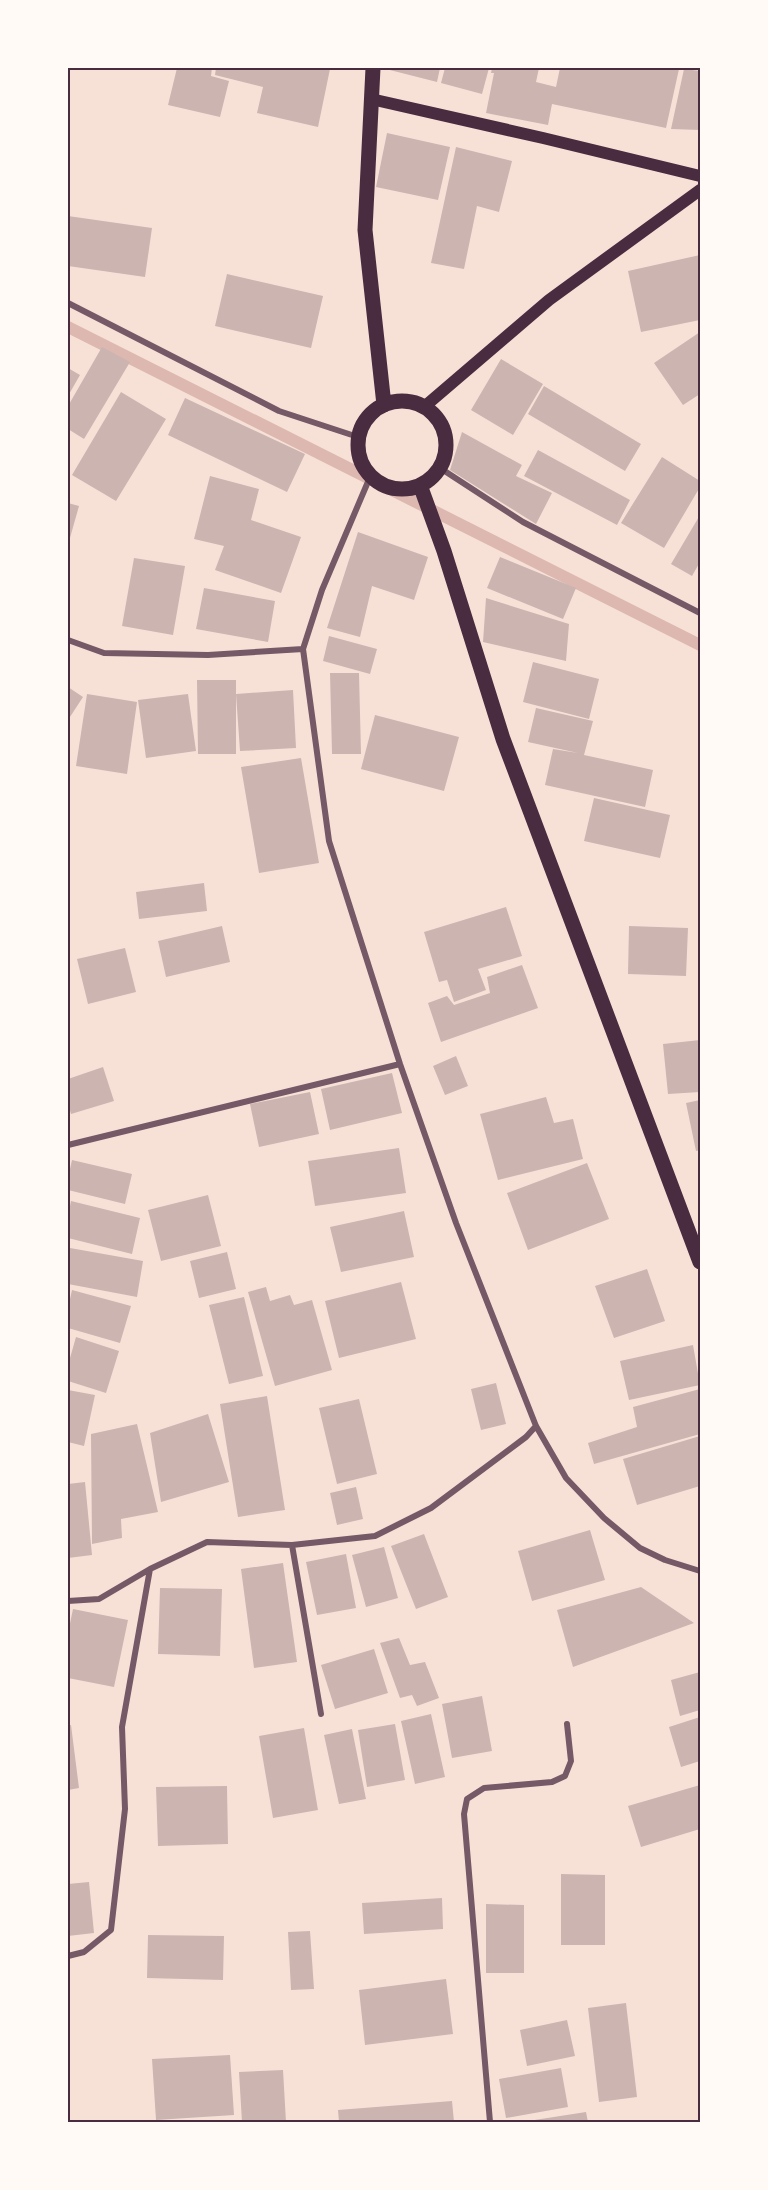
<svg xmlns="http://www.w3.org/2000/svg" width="768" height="2190" font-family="Signika,sans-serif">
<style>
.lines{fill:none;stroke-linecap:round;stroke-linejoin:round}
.stream{stroke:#dcb8b0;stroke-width:12}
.building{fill:#ccb4b1}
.minor{stroke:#755966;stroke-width:6}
.secondary{stroke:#4a2c40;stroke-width:12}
.primary{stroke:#4a2c40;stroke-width:15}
.neatline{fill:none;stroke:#4a2c40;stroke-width:2}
</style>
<rect width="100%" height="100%" fill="#f7e1d7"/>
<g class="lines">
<path class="stream" d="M68,327l632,318"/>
</g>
<path class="building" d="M177,68h35l-1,8 18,5 -9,36 -52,-12z
M216,68h107l7,1 -12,58 -61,-14 6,-26 -48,-12z
M382,68h58l-3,14z
M445,68h44l-7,26 -41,-11z
M492,68h47l-3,14 20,5 4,-19 119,1 -13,59 -114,-24 -4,21 -62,-12 8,-40h-3z
M684,69l16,2v59l-29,-1z
M387,133l63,14 -12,53 -62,-13z
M456,147l56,14 -13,51 -22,-6 -13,63 -33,-6z
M68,216l84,12 -7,49 -77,-11z
M700,255v65l-59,12 -13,-61z
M227,274l96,22 -12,52 -96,-22z
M700,332v62l-17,11 -29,-42z
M102,347l28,15 -46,77 -16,-10v-23z
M501,359l42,25 -30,51 -42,-25z
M68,368l12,7 -12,21z
M544,386l97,58 -16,27 -97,-57z
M121,392l45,27 -50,82 -44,-26z
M185,398l120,56 -18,38 -119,-57z
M462,432l60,33 -6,11 36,17 -16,31 -86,-54z
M538,450l92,50 -13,25 -93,-49z
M662,457l38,24v6l-36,61 -43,-25z
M210,476l49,13 -8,31 50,17 -20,56 -66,-23 9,-24 -30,-7z
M68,503l11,3 -11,39z
M700,515v47l-8,14 -21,-12z
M358,532l70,25 -14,43 -42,-14 -12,51 -33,-9z
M500,557l76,31 -13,31 -76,-31z
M134,558l51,8 -12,69 -51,-9z
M204,588l71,13 -7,41 -72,-13z
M486,598l83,26 -3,37 -83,-19z
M329,636l48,13 -7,25 -47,-13z
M533,662l66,17 -10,40 -66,-17z
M330,673h29l2,81h-29z
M197,680h39v74h-38z
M68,687l15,10 -15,23z
M293,690l3,58 -56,3 -4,-57z
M87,694l50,8 -10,72 -51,-8z
M188,694l8,57 -50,7 -8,-58z
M536,708l57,13 -9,34 69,15 -8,37 -100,-22 8,-36 25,4 -50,-11z
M375,715l84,22 -15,54 -83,-22z
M301,758l18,105 -60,10 -18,-106z
M594,798l76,17 -10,43 -76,-17z
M204,883l3,28 -68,8 -3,-27z
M506,907l16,49 -44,13 8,21 -32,12 -7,-22 -8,2 -15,-50z
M222,926l8,36 -64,15 -8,-36z
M629,926l59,2 -2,48 -58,-2z
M125,948l11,44 -48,12 -11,-45z
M522,965l16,43 -97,34 -13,-39 19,-7 7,9 36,-12 -3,-16z
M700,1040v52l-32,2 -5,-50z
M456,1056l12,30 -23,9 -12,-29z
M103,1067l11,34 -43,13 -3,-10v-25z
M392,1073l10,40 -72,17 -9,-41z
M310,1092l9,42 -60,13 -9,-43z
M546,1097l8,26 19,-4 10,40 -85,21 -18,-66z
M700,1100v50l-4,1 -10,-48z
M399,1148l7,45 -91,13 -7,-45z
M72,1160l60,14 -7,30 -57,-14v-12z
M587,1163l22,56 -81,31 -21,-57z
M208,1195l13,51 -60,15 -13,-51z
M71,1201l69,17 -8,36 -64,-16v-22z
M404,1211l10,46 -73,15 -11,-45z
M70,1248l73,13 -6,36 -69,-13z
M227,1252l9,37 -37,9 -9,-37z
M647,1269l18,52 -51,17 -19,-52z
M401,1282l15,57 -77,19 -14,-57z
M266,1287l4,14 20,-6 4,10 18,-5 20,70 -57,16 -27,-94z
M72,1290l59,16 -11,37 -52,-15v-20z
M244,1297l19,79 -34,8 -20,-79z
M76,1337l43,14 -13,42 -38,-12v-16z
M693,1345l7,40 -71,15 -9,-39z
M496,1383l10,41 -25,6 -10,-41z
M700,1389v45l-106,30 -6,-21 49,-16 -4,-20z
M68,1390l27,5 -11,51 -16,-4z
M267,1396l18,114 -47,7 -18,-113z
M359,1399l18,75 -40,10 -18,-76z
M208,1414l21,68 -68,20 -11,-69z
M137,1424l21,88 -37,7 1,19 -30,6 -1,-110z
M700,1436v50l-63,19 -14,-46z
M85,1482l7,73 -24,3v-74z
M356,1487l7,32 -26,6 -7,-32z
M590,1530l15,50 -73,21 -14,-50z
M424,1534l24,63 -32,12 -25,-63z
M384,1547l14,51 -32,9 -14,-52z
M346,1554l10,54 -39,7 -11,-53z
M283,1563l14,99 -43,6 -13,-99z
M641,1587l53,36 -121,44 -16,-57z
M160,1588l62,1 -2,67 -62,-2z
M73,1609l55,11 -14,67 -46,-9v-45z
M399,1638l11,27 15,-3 14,36 -22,8 -5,-11 -12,3 -20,-55z
M374,1649l14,44 -53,16 -14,-44z
M700,1672v38l-20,6 -9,-36z
M482,1696l10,55 -40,7 -10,-54z
M431,1714l14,63 -30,7 -14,-63z
M700,1717v44l-19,6 -12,-40z
M395,1724l10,56 -38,7 -9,-57z
M71,1725l8,63 -11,2v-64z
M304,1728l14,82 -45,8 -14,-82z
M352,1729l14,70 -27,5 -15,-69z
M700,1785v44l-59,18 -13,-41z
M227,1786l1,58 -70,2 -2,-59z
M561,1874l44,1v70h-44z
M89,1882l5,51 -26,3v-52z
M442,1898l1,31 -79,5 -2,-31z
M486,1904l38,1v68h-38z
M310,1931l4,58 -23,1 -3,-58z
M148,1935l76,1 -1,44 -76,-2z
M446,1979l7,55 -88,11 -6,-55z
M626,2003l11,94 -38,5 -11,-94z
M567,2020l8,36 -48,10 -7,-36z
M230,2055l4,60 -78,5 -4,-61z
M561,2068l7,39 -62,11 -7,-39z
M283,2070l3,52h-44l-3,-50z
M452,2101l2,21h-115l-1,-12z
M586,2112l2,10h-60v-1z"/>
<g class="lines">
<path class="minor" d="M68,303l211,108 79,26
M440,468l83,54 177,91
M370,477l-48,113 -19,59 26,192 71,223 56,159 80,203 30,52 38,40 36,30 25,12 35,11
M68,640l36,13 104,2 95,-6
M68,1145l332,-81
M292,1545l29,169
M68,1601l31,-2 51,-30 57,-27 85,3 83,-9 56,-28 95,-71 10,-11
M68,1956l16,-4 27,-22 14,-121 -3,-82 28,-158
M490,2122l-26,-308 3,-15 17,-11 68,-6 13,-6 6,-15 -4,-37"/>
<path class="secondary" d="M371,99l172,39 157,38
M424,407l125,-107 151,-110"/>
<path class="primary" d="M373,68l-8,162 19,175
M358 445a44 44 0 1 1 88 0a44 44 0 1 1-88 0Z
M420,485l24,66 59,188 197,523"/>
</g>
<rect width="768" height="2190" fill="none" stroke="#fffaf5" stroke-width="138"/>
<rect x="69" y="69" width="630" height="2052" class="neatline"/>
</svg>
